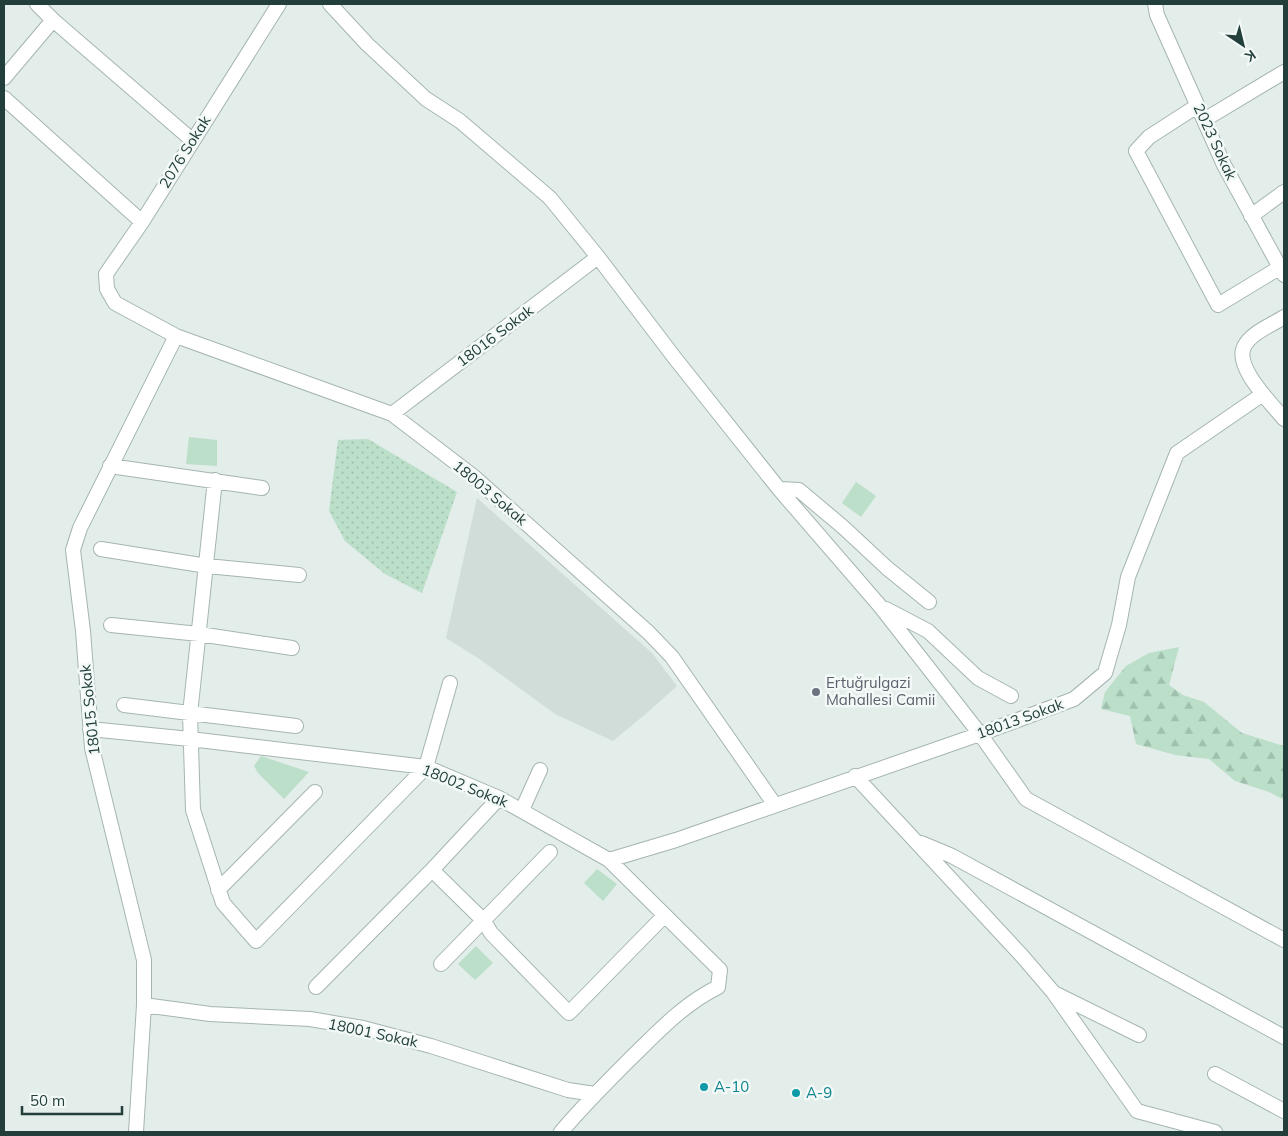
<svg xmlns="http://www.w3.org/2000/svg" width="1288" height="1136" font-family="Mulish,sans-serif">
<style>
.built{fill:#d1ddd9}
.grass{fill:url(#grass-dots)}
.forest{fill:url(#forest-firs)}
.park{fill:#bbdfc9}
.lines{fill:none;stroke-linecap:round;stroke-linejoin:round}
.minor-casing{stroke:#a5b5b2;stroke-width:16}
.minor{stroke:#fff;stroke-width:14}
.worship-dot{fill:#6b7280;stroke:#f3f9f7;stroke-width:2}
.culture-dot{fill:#0f9aa8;stroke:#f3f9f7;stroke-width:2}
.labels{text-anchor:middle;stroke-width:5;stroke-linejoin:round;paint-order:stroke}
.street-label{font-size:15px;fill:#223f3b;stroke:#f3f9f7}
.worship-label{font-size:15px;fill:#5b616d;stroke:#f3f9f7;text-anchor:start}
.culture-label{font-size:15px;fill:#0d838f;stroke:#f3f9f7;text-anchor:start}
</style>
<defs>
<pattern id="grass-dots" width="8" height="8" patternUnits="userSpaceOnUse" patternTransform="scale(1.25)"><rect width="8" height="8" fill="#bbdfc9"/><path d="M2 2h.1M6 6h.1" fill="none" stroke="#a0c0ae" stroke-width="1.8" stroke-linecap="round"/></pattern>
<pattern id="forest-firs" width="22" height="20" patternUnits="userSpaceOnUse" patternTransform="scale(1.25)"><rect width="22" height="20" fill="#bbdfc9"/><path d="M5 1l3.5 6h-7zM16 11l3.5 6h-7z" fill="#a0c0ae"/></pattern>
</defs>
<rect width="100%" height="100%" fill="#e3edea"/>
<path class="built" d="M477,498l175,155 25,33 -29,26 -35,29 -58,-27 -77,-56 -32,-20z"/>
<path class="grass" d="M368,439l89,53 -35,101 -37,-19 -40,-33 -16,-30 9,-71z"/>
<path class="forest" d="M1179,647l-10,38 14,10 21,7 38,31 42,13v54l-15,-8 -34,-11 -26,-22 -34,-4 -39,-11 -6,-28 -29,-7 4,-17 21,-26 23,-13z"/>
<path class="park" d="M189,437l28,3v26l-31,-2z
M856,482l20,14 -15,21 -19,-14z
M261,756l48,16 -25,27 -26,-26 -4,-7z
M597,869l20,15 -14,17 -19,-18z
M476,946l17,17 -18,17 -17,-16z"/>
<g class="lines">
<g class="minor-casing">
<path id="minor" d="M279,4l-137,218 -36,52 1,15 8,14 61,33 216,78 81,62 176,157 23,24 103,148
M330,4l37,40 59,55 34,22 90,77 48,59 76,100 105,132 101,117 100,128 46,65 258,141
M1155,4l2,11 67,150 60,110
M53,20l139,120
M4,78l49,-58 -16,-16
M4,98l138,124
M1197,106l-48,31 -13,14 82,154 61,-37
M1204,120l80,-48
M1251,216l33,-24
M1284,317c-12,8 -34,16 -40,30 -10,20 28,57 40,72
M392,414l206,-157
M110,466l152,22
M215,480l-25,234 3,96 30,93 33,38 170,-174 24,-84
M779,489l20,1 44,37 44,41 42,34
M101,549l106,17 92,9
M886,609l42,22 50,47 33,18
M111,625l88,9 93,14
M124,705l172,21
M90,729l100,10 236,28 73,31 110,62 111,110 -2,17c-36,18 -60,45 -89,73 -23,23 -47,47 -68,72
M855,776l168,181 30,35 84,119 78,21
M522,810l18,-40
M921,843l31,13 332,181
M609,860l67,-20 304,-106 94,-35 31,-26 14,-48 9,-48 49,-124 86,-59
M432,870l52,51 7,12 78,80 96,-98
M218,890l97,-98
M441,964l109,-112
M316,987l116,-117 67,-72
M1054,993l85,42
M144,1005l66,9 100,5 53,9 68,18 137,44 27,4
M1215,1074l69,37
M136,1132l8,-127v-45l-52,-212 -9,-117 -10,-81 7,-22 96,-192"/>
</g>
<use href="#minor" class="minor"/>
</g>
<circle class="worship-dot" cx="816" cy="692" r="5"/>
<g class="culture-dot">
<circle cx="704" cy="1087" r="5"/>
<circle cx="796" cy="1093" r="5"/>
</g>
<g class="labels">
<g class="street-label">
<text transform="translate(1215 142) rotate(65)" y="5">2023 Sokak</text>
<text transform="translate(185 152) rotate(-58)" y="5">2076 Sokak</text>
<text transform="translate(495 336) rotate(-37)" y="5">18016 Sokak</text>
<text transform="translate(490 493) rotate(40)" y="5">18003 Sokak</text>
<text transform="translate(90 710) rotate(-96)" y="5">18015 Sokak</text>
<text transform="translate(1020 719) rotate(-20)" y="5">18013 Sokak</text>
<text transform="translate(465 786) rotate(22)" y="5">18002 Sokak</text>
<text transform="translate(373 1033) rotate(12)" y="5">18001 Sokak</text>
</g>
<g class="worship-label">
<text x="826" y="688">Ertuğrulgazi<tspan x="826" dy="17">Mahallesi Camii</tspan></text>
</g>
<g class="culture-label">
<text x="714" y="1092">A-10</text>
<text x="806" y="1098">A-9</text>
</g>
</g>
<rect width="1288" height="1136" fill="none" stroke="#223f3b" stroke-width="10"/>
<g transform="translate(1243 45) rotate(145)" stroke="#f3f9f7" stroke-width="4" paint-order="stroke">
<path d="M0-4L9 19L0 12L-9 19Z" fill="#223f3b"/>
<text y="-8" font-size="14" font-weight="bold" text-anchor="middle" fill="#223f3b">K</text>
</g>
<path d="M22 1106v8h100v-8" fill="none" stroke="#223f3b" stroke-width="2.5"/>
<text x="30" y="1106" font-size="15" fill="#223f3b" stroke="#f3f9f7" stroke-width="4" paint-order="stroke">50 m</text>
</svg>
